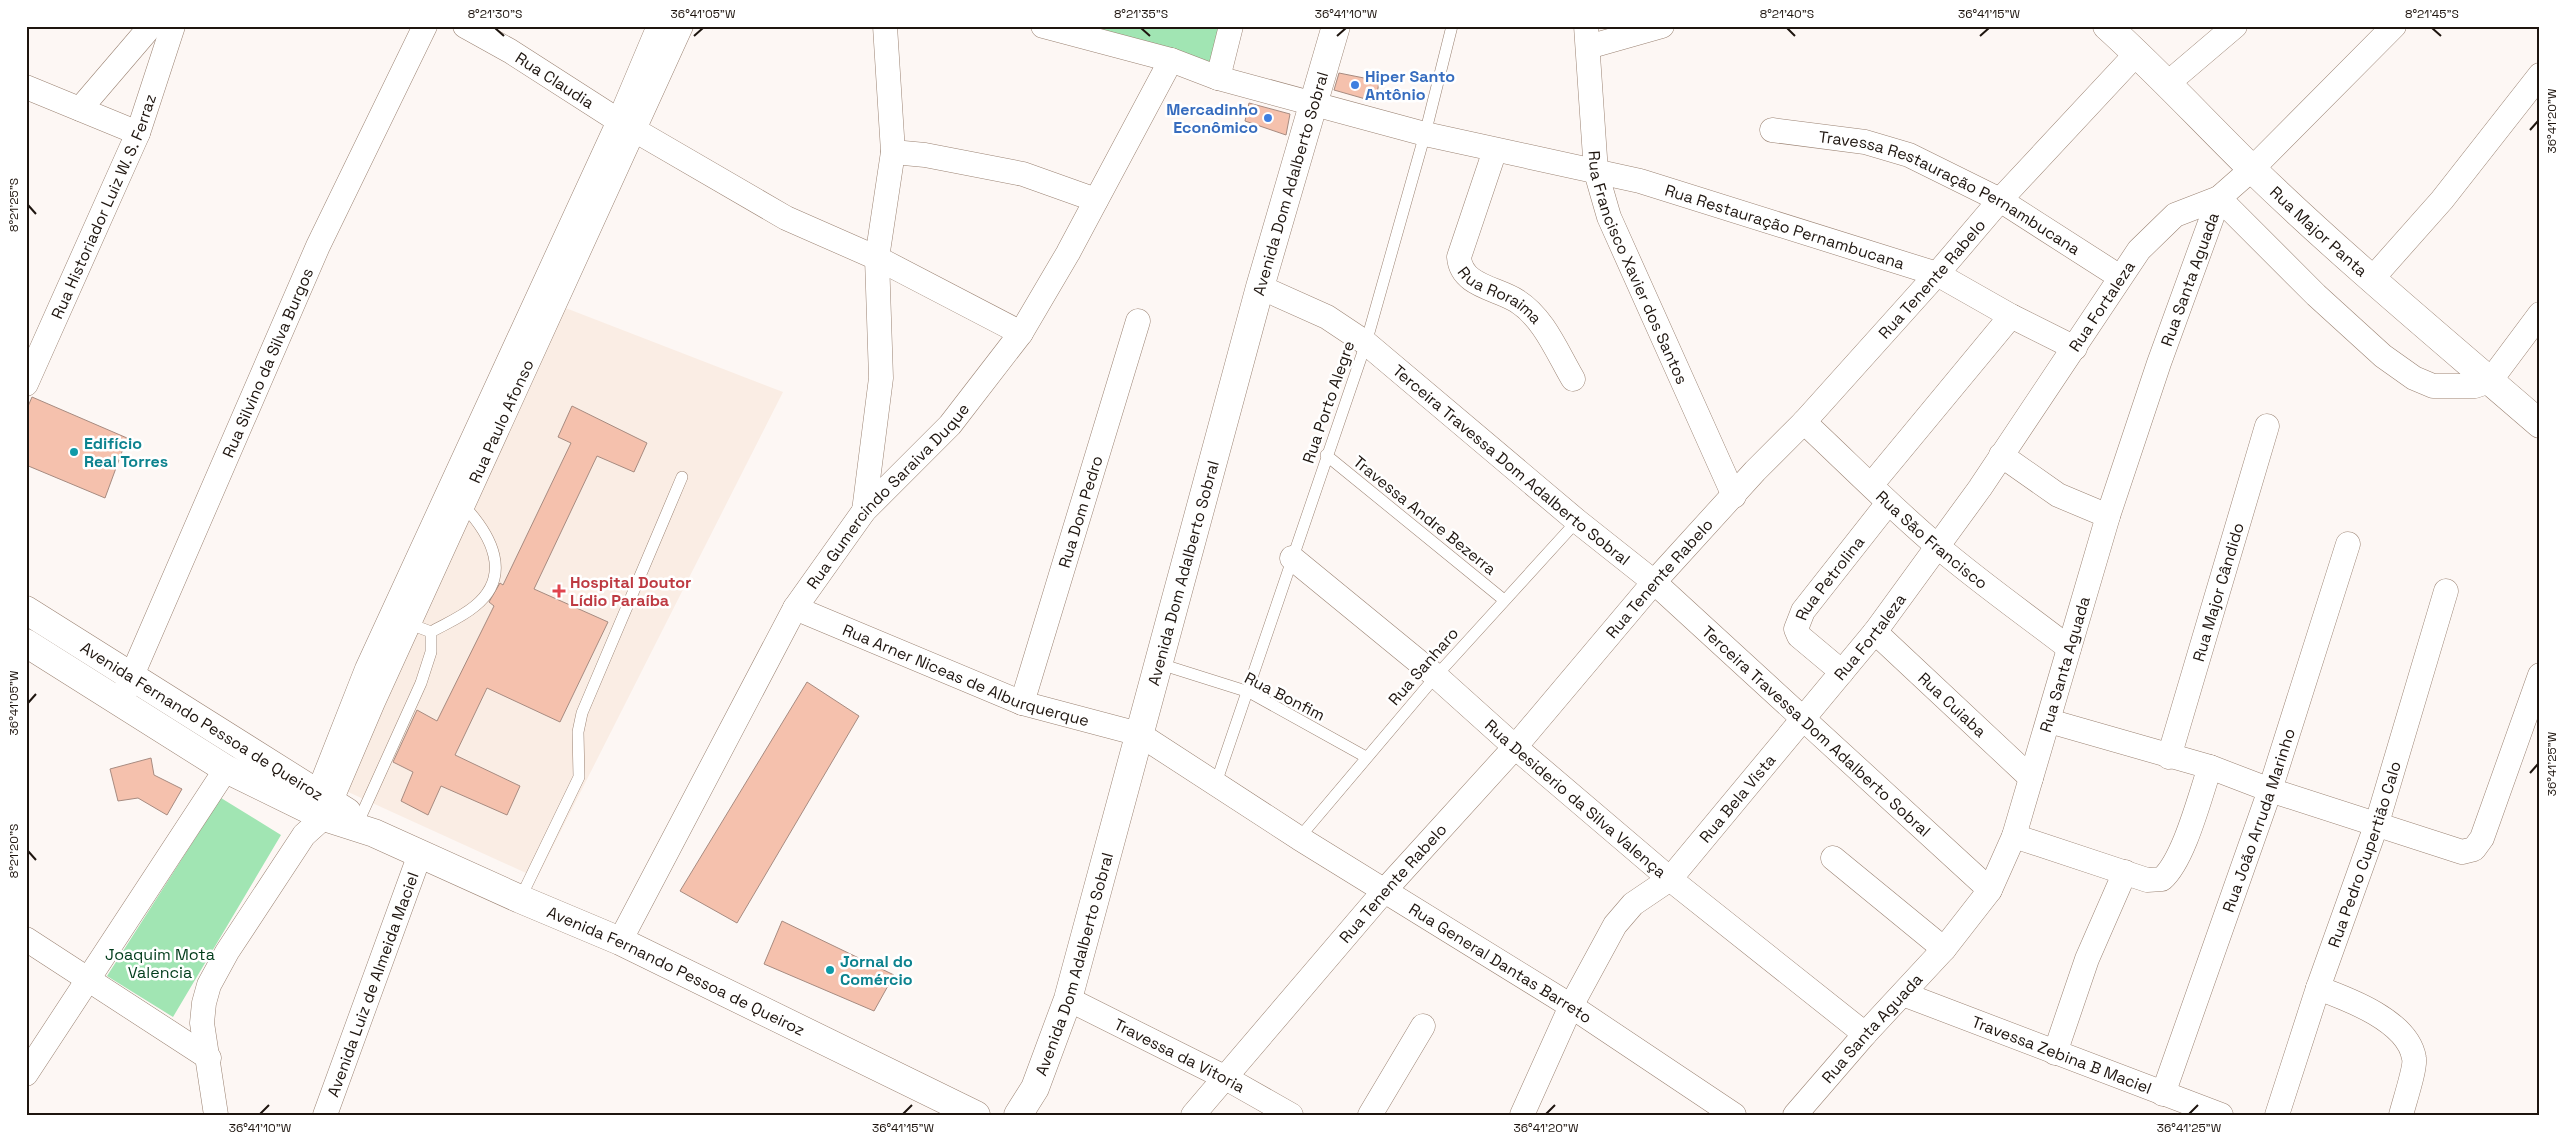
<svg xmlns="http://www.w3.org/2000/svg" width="2566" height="1141" font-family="'Space Grotesk',sans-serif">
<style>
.built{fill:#faede4}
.green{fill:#a1e5b3}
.building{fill:#f5c1ad;stroke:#a78b80}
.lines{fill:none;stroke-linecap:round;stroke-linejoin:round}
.service-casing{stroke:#9b8373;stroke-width:12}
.minor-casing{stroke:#9b8373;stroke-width:25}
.tertiary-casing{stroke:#9b8373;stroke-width:29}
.secondary-casing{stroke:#9b8373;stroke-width:29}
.service{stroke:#fff;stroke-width:11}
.minor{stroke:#fff;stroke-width:24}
.tertiary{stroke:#fff;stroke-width:28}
.secondary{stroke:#fff;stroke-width:28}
.ticks{fill:none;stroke:#1e150f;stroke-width:2}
.shop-dot{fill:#3f7fe0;stroke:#fff;stroke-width:2}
.culture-dot{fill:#0f9aa8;stroke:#fff;stroke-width:2}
.health-dot{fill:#e0444e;stroke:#fff;stroke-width:2}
.labels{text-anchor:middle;stroke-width:5;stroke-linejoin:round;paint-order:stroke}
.shop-label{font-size:16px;font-weight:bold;fill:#366cbe;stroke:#fff;text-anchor:start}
.street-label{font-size:16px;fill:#1e150f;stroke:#fff}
.culture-label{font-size:16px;font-weight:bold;fill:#0d838f;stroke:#fff;text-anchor:start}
.health-label{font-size:16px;font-weight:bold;fill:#be3a42;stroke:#fff;text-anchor:start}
.park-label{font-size:16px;fill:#003b1a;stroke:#fff}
.neatline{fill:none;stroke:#1e150f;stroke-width:2}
.ticks-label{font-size:12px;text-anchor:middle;fill:#1e150f}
</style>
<rect width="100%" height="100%" fill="#fdf7f4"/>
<path class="built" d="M563,307l220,85 -246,486 -191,-87z"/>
<path class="green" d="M1043,26h188l-13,52z
M221,798l60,37 -108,182 -66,-41z"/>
<path class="building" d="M1339,73l40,8 -3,21 -42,-12z
M1249,103l41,11 -4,21 -41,-14z
M32,397l95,41 -22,60 -79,-33v-54z
M572,406l75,37 -13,29 -37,-16 -63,133 74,33 -48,100 -73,-34 -32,67 65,31 -13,29 -66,-29 -13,29 -27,-14 12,-29 -20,-10 24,-52 20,11 57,-115 -5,-4 11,-19 3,2 68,-142 -13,-6z
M807,682l52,34 -122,207 -57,-32z
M151,758l3,17 28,14 -15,26 -29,-17 -20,3 -8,-32z
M782,921l112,54 -20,36 -110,-47z"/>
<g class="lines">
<g class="service-casing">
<path id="service" d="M1326,455l178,145
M431,632c14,-8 31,-15 44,-26 38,-31 16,-71 -11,-100
M1157,663l92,29 117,65
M1216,783l150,-440 59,-209 27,-108
M356,827l65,-144 10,-31v-20l-21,-8
M1299,838l137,-162 141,-155
M520,899l59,-122 -1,-45 4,-19 100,-236"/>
</g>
<g class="minor-casing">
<g id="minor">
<path id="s1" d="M465,26l45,25 109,70 167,97 91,40 144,75"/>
<path id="s2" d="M1043,26l128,34 47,18 207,56 215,47 297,93 74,42 64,32"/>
<path id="s3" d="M1586,26l10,146 13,45 125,279"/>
<path d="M1588,47l74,-21"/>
<path d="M1218,78l13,-52"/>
<path d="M2168,83l67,-57"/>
<path d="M26,87l112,46"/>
<path d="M80,109l71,-83"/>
<path id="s4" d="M1772,130l93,12 44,13 91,45 120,77"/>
<path id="s5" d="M1495,150l-36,107c2,29 38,31 58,44 27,17 40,51 56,78"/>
<path d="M893,152l32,3 98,19 73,26"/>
<path d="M2371,280l71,-80 98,-125"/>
<path id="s6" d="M1260,287l67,30 39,26 211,178 77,61 336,308"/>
<path id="s7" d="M26,384l112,-251 35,-107"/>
<path id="s8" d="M1804,422c44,41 86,84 132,123 42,36 89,69 133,103"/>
<path d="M2001,455l57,40 50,21"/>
<path d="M1872,484l139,-168"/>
<path d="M864,511l17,-133 -4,-120 16,-106 -8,-126"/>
<path id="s9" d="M1292,558l144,118 79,71 155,132 195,155"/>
<path id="s10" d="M795,608l227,95 117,31 160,104 272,168 163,109"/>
<path id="s11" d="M1875,632l156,146"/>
<path id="s12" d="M1842,672l-43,-36 -3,-7 7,-18 85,-108"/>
<path id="s13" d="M120,703l198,-457 107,-220"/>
<path id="s14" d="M1022,703l116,-382"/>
<path d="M2049,721l161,46 60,23 192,62 12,-3 8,-11 58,-163"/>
<path id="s15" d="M2169,757l98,-331"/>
<path d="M315,801l52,-132 252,-548 40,-95"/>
<path d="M2014,836l133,44 15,-1c22,-19 38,-83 48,-112"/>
<path d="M1833,858l111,91"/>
<path d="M26,939l183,119"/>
<path id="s16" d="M620,941l175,-333 69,-97 86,-86 71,-92 47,-80 103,-193"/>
<path d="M2318,988c30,11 90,33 96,70 2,9 -10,45 -13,57"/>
<path id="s17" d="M1903,994l318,121"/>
<path id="s18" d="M1068,999l156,78 67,38"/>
<path d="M2055,1053l32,-94 38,-87"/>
<path d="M26,1074l200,-305"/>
<path id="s19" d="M2163,1094l107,-304 78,-246"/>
<path id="s20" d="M216,1115l-14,-92 2,-20 5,-18 18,-33 77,-117 20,-18 49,-115 308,-676"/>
<path id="s21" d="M325,1115l95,-261"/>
<path id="s22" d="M1193,1115l192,-225 130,-143 139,-165 101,-111 49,-49 133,-148 63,-74 137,-147"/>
<path d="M1370,1115l53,-89"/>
<path id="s23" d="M1522,1115l49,-109 44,-81 18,-21 37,-25 205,-247 105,-144 159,-238 36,-35 44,-17 97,97 67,61 31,22 19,8h42l15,-5 50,-67"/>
<path id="s24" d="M1795,1115l70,-81 79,-85 46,-59 24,-54 94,-320 51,-153 60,-165 33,-29 142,-143"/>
<path id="s25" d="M2277,1115l41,-127 59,-165 69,-232"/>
</g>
</g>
<g class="tertiary-casing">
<g id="tertiary">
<path id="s26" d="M2107,26c51,46 97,96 146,144 92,89 190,170 287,254"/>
<path id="s27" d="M26,610l321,202"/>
<path id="s28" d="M26,643l200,126 98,48 50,16 146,66 100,42 356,174"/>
</g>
</g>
<g class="secondary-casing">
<g id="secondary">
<path id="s29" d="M1018,1115l17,-27 33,-89 192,-712 76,-261"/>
</g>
</g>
<use href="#service" class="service"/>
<use href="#minor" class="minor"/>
<use href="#tertiary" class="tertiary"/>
<use href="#secondary" class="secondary"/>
</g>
<path class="ticks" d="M495,28l9,8M1141,28l9,8M1787,28l8,8M2432,28l9,8M694,36l9,-8M1337,36l9,-8M1980,36l9,-8M2530,130l8,-9M28,205l8,9M28,703l8,-9M2530,773l8,-9M28,851l8,9M260,1114l9,-9M903,1114l9,-9M1546,1114l9,-9M2189,1114l9,-9"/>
<g class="shop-dot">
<circle cx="1355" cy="85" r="5"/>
<circle cx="1268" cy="118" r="5"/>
</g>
<g class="culture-dot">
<circle cx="74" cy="452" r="5"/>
<circle cx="830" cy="970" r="5"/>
</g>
<path class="health-dot" d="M556.5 583.5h5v5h5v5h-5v5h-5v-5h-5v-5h5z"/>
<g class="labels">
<g class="shop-label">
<text x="1365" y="82">Hiper Santo<tspan x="1365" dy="18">Antônio</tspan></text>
<text x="1258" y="115" text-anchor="end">Mercadinho<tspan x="1258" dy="18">Econômico</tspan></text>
</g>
<g class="street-label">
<text dy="6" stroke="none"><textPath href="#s1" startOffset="105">Rua Claudia</textPath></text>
<text dy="6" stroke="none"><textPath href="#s29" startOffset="972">Avenida Dom Adalberto Sobral</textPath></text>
<text dy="6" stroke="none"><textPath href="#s4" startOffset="191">Travessa Restauração Pernambucana</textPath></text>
<text dy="6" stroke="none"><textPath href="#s7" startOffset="194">Rua Historiador Luiz W. S. Ferraz</textPath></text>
<text dy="6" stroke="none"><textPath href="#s2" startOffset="769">Rua Restauração Pernambucana</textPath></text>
<text dy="6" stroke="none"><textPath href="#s26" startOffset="295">Rua Major Panta</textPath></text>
<text dy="6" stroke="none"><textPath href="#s3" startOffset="250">Rua Francisco Xavier dos Santos</textPath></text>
<text dy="6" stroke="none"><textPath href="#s22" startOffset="1116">Rua Tenente Rabelo</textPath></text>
<text dy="6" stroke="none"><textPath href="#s24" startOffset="941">Rua Santa Aguada</textPath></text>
<text dy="6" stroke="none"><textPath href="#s5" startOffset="172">Rua Roraima</textPath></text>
<text dy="6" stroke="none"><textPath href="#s23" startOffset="1002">Rua Fortaleza</textPath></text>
<text dy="6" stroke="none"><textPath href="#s13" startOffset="371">Rua Silvino da Silva Burgos</textPath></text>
<text transform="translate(1328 402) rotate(-71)" y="6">Rua Porto Alegre</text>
<text dy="6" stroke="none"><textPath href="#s20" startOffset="770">Rua Paulo Afonso</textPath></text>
<text dy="6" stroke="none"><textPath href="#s6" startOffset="310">Terceira Travessa Dom Adalberto Sobral</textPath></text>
<text dy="6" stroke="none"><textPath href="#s16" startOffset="522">Rua Gumercindo Saraiva Duque</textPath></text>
<text dy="6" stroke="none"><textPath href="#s14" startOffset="200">Rua Dom Pedro</textPath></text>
<text transform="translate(1425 515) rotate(39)" y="6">Travessa Andre Bezerra</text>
<text dy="6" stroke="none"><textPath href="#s8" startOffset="174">Rua São Francisco</textPath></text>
<text dy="6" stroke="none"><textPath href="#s29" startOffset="568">Avenida Dom Adalberto Sobral</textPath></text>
<text dy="6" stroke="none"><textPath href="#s22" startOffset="711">Rua Tenente Rabelo</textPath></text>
<text dy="6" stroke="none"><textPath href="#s12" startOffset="125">Rua Petrolina</textPath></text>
<text dy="6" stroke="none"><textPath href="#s15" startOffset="172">Rua Major Cândido</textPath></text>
<text dy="6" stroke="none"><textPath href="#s23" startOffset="598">Rua Fortaleza</textPath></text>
<text dy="6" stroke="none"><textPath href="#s24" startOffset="536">Rua Santa Aguada</textPath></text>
<text transform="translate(1423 666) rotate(-49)" y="6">Rua Sanharo</text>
<text dy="6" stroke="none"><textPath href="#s10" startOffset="184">Rua Arner Niceas de Alburquerque</textPath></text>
<text transform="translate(1285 696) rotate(27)" y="6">Rua Bonfim</text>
<text dy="6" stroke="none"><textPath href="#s11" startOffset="106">Rua Cuiaba</textPath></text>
<text dy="6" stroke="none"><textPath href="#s27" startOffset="208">Avenida Fernando Pessoa de Queiroz</textPath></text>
<text dy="6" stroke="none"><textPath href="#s6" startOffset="715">Terceira Travessa Dom Adalberto Sobral</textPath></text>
<text dy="6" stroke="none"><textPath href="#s23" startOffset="389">Rua Bela Vista</textPath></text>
<text dy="6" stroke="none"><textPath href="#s9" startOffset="372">Rua Desiderio da Silva Valença</textPath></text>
<text dy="6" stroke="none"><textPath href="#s19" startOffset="290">Rua João Arruda Marinho</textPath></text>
<text dy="6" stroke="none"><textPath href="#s25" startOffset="275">Rua Pedro Cupertião Calo</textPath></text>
<text dy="6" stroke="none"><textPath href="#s22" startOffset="306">Rua Tenente Rabelo</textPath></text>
<text dy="6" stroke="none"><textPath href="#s29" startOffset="162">Avenida Dom Adalberto Sobral</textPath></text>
<text dy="6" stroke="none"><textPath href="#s10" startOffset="795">Rua General Dantas Barreto</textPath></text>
<text dy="6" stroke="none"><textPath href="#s28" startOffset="730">Avenida Fernando Pessoa de Queiroz</textPath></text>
<text dy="6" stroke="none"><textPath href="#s21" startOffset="139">Avenida Luiz de Almeida Maciel</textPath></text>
<text dy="6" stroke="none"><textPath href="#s24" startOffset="116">Rua Santa Aguada</textPath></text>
<text dy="6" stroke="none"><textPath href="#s17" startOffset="170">Travessa Zebina B Maciel</textPath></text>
<text dy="6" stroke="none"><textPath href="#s18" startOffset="125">Travessa da Vitoria</textPath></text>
</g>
<g class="culture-label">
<text x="84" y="449">Edifício<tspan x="84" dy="18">Real Torres</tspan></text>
<text x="840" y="967">Jornal do<tspan x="840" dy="18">Comércio</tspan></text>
</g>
<g class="health-label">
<text x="570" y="588">Hospital Doutor<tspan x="570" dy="18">Lídio Paraíba</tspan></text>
</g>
<g class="park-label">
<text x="160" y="960">Joaquim Mota<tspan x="160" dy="18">Valencia</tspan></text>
</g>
</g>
<rect width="2566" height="1141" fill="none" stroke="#ffffff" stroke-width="55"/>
<rect x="28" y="28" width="2510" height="1086" class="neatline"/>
<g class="ticks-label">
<text x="495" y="18">8°21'30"S</text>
<text x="703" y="18">36°41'05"W</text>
<text x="1141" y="18">8°21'35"S</text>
<text x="1346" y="18">36°41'10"W</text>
<text x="1787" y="18">8°21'40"S</text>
<text x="1989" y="18">36°41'15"W</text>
<text x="2432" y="18">8°21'45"S</text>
<text transform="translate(2552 121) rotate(-90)" y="4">36°41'20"W</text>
<text transform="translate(14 205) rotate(-90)" y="4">8°21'25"S</text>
<text transform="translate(14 703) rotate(-90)" y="4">36°41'05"W</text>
<text transform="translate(2552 764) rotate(-90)" y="4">36°41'25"W</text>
<text transform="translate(14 851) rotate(-90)" y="4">8°21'20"S</text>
<text x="260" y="1132">36°41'10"W</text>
<text x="903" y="1132">36°41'15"W</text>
<text x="1546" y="1132">36°41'20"W</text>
<text x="2189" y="1132">36°41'25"W</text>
</g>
</svg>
